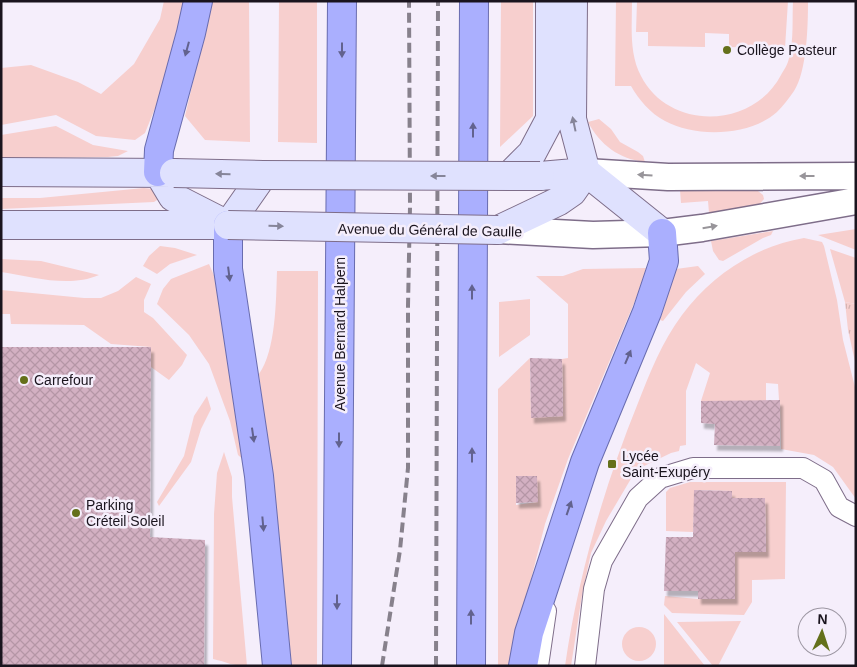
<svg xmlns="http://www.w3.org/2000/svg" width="857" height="667" font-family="Arial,sans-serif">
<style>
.grass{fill:#f7cfce;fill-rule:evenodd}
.park{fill:url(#park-tufts)}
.building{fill:url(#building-cross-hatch);filter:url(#shadow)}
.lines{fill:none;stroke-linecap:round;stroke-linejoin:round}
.minor-casing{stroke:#7e6d89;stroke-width:22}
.tertiary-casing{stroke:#7e6d89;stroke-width:29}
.secondary-casing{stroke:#7e6d89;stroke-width:30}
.trunk-casing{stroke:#696caf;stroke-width:30}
.minor{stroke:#fff;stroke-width:20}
.tertiary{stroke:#fff;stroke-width:26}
.secondary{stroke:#dfe1fe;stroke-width:28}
.trunk{stroke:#aaaffe;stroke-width:28}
.rail{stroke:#87818c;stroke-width:4;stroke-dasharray:10 5;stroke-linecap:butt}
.secondary-bridge-casing{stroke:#7e6d89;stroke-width:30;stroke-linecap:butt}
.secondary-bridge{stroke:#dfe1fe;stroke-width:28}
.oneway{fill:#62628e}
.oneway2{fill:#868599}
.oneway3{fill:#98959a}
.poi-dot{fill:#64701b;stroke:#f5eefb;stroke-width:2}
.labels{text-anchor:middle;stroke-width:5;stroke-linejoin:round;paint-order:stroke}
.poi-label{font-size:14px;fill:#1a141e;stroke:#f5eefb;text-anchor:start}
.street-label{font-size:14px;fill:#1a141e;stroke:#f5eefb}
</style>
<defs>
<pattern id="park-tufts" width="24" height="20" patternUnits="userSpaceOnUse" patternTransform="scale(1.25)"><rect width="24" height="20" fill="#f7cfce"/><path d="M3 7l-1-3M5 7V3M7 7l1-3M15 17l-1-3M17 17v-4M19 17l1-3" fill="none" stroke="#d3b1b0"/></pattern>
<pattern id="building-cross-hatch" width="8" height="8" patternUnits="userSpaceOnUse" patternTransform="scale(1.25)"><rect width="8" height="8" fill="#d3b0c2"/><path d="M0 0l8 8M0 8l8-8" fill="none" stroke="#b596a6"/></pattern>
<filter id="shadow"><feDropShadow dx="3" dy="5.5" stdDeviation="1" flood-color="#0004"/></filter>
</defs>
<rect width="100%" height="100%" fill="#f5eefb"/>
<path class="grass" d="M164,1h20l-16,75 -23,57 -10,7 -39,-4 -40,-21 -55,10v-57l30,-3 47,17 23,12 33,-30 26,-45z
M212,1h37l1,141 -45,-2 -20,-24z
M279,1h38v142l-39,-1z
M501,1h32v115l-33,31z
M616,1h16c0,26 -3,52 9,75 28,55 112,53 140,-1 3,-5 7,-11 8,-17 5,-18 3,-38 4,-57h15c0,25 -1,70 -14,90 -5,7 -11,15 -17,21 -27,24 -81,26 -112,9 -15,-8 -26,-21 -34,-35h-16z
M637,1h151l-3,47 -56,-1v-13l-24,-1v14l-57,-1v-14h-12z
M599,119l12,10 9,13 18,10 5,4 2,6c-26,-3 -45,-17 -57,-40z
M56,126l37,19 35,6 -10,5 -10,1 -107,1v-23z
M144,188l9,1 7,9 -6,4 -153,7v-11h39z
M680,190l78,1 5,4 1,4 -6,7 -49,7 -1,-12 -27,2z
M856,229v21l-38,-15z
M773,231l-2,4 -8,3 -40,23 -4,-1 -6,-9 -2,-10z
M804,238l18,4 2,4 13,54 6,40 13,51v108l-23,-32 -19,-12 -33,-6 -1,-48 -1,-1 -1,-16 -12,-1v18h-65l9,-28 -14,-10 -10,28v54l-6,1 -1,5 -8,2 -27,13 -12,11 -26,44 -15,32 -9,42 -11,71h-6c13,-90 39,-179 73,-263 12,-31 24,-61 44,-88 29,-39 73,-69 122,-77z
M160,246l15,2 22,7 -27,9 -13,10 -14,-8 6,-10z
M830,249l26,9v46l-11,-2z
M1,259l40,2 58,14c-30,13 -66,2 -98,-3z
M209,264l11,25 26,173 -8,-7 -8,-34 -21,-57 -20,-29 -32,-31 6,-15 8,-10z
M698,266l7,8 -19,18 -23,29 -3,-1 16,-51z
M646,268l-3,14 -75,177 -23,65 -36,142h-11v-277l32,-31 1,59 32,-1 -1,-57 6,-1v-54l-32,-28h27l20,-7zM516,476h21v26l-21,3z
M277,271h41l-1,395h-27l-14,-156 -17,-136c17,-24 17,-73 18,-103z
M136,277l15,7 -7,16v12l9,6 34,37 -5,10 -13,15 -18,-13v-20l-40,-3 -27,-19 -73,-1 -1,-10h-9v-24l83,8h17l17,-7z
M530,299v36l-31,22v-55z
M207,396l4,13 -10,20 -10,33 -32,44 -2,-4 27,-46 10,-40z
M224,452l8,25v20l15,169c-15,0 -20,-4 -34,-7l1,-145 3,-41z
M690,482h96l-1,97 -33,1v22l-8,13 -72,-2 -8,-8 1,-9 33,3h37v-47h31l-1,-53 -33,-1v-7l-37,-1 -2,42 -27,-1v-39l4,-4z
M664,614l41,52h-41z
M741,621l-23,45h-5l-36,-44z
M622 644a17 17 0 1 1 34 0a17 17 0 1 1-34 0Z"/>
<path class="park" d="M845,302l11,2v62l-8,-36z"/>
<path class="building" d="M1,347h150l-1,190 55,3 -1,126h-203z
M530,358l32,1 1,57 -32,2z
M780,400v46l-66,-1 1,-21 -14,-1v-22z
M516,476h21l1,26 -22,1z
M694,490l38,1v7h33l1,54h-31v47h-37v-8h-34l2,-54h27z"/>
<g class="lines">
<g class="minor-casing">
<path id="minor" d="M538,666l8,-55
M585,666l9,-77 8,-28 36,-63 22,-20 33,-10h110l21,12 15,27 17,9"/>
</g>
<g class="tertiary-casing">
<path id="tertiary" d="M586,172l82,5 188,-1
M498,230l95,5 69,-2 40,-5 154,-27"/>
</g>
<g class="secondary-casing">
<path id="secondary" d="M573,1l-1,118 14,53
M1,172l173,1
M158,172l15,25 49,25
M586,172l76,61
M509,176l23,-23 18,-34v-118
M540,176l46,-4
M1,225h227
M228,225l35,-50
M498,230l61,-29 13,-9 14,-20"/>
</g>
<g class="trunk-casing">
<path id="trunk" d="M158,172l1,-22 32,-117 7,-32
M228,225v44l31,207 18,190
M337,666l5,-665
M471,666l3,-665
M523,666l6,-33 56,-171 62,-150 17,-51 -2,-28"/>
</g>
<use href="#minor" class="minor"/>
<use href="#tertiary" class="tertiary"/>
<use href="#secondary" class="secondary"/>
<use href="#trunk" class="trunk"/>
<path class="rail" d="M382,666l18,-116 8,-82v-162l2,-99 -1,-206
M436,666l2,-665"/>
<g class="secondary-bridge-casing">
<path id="secondary-bridge" d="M174,173l89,2 277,1
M228,225l270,5"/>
</g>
<use href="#secondary-bridge" class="secondary-bridge"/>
</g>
<defs><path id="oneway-solid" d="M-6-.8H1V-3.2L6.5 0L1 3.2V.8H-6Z" transform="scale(1.25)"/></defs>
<g class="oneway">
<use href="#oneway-solid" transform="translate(187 49) rotate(105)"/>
<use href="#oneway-solid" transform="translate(342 50) rotate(90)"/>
<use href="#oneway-solid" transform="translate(473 130) rotate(-90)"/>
<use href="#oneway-solid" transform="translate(229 274) rotate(83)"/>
<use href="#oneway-solid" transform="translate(472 292) rotate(-90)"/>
<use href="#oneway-solid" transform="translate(628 357) rotate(-67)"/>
<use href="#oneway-solid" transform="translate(253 435) rotate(82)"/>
<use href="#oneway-solid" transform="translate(339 440) rotate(90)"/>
<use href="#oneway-solid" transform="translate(472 455) rotate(-90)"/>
<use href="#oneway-solid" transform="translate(569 508) rotate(-71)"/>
<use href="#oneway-solid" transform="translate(263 524) rotate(85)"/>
<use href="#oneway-solid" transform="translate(337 602) rotate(90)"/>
<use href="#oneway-solid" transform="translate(471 617) rotate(-90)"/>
</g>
<g class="oneway2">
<use href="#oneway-solid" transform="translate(574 124) rotate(-102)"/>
<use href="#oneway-solid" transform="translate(223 174) rotate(-179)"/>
<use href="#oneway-solid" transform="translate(438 176) rotate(-180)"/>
<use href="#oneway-solid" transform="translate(276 226) rotate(1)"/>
</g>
<g class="oneway3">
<use href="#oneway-solid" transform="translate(645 175) rotate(-176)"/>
<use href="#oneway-solid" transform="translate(807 176) rotate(180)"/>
<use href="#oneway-solid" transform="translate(710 227) rotate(-10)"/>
</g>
<g class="poi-dot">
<circle cx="727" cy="50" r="5"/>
<circle cx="24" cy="380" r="5"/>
<rect x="607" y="459" width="10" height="10" rx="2.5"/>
<circle cx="76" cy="513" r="5"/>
</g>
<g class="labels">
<g class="poi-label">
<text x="737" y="55">Collège Pasteur</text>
<text x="34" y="385">Carrefour</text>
<text x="622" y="461">Lycée<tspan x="622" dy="16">Saint-Exupéry</tspan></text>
<text x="86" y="510">Parking<tspan x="86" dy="16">Créteil Soleil</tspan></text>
</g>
<g class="street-label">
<text transform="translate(430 230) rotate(1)" y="5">Avenue du Général de Gaulle</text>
<text transform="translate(340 334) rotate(-90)" y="5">Avenue Bernard Halpern</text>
</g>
</g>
<rect width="857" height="667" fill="none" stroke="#1a141e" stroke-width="5"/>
<g transform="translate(822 632) rotate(3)"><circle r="24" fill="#f5eefb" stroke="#9d97a3"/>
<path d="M0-4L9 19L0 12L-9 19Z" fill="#64701b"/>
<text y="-8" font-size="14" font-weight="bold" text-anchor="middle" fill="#1a141e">N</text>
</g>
</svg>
